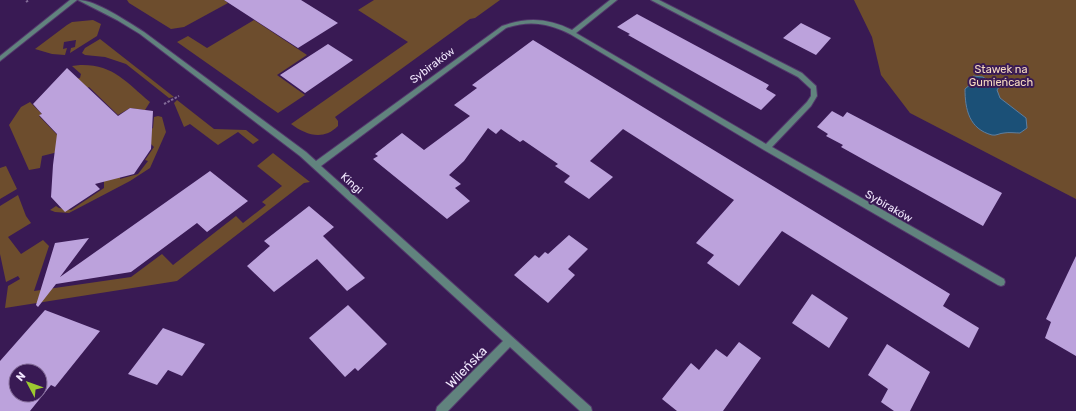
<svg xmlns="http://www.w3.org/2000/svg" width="1076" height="411" font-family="Rubik,sans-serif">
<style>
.green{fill:#6d4d2d}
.water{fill:#1b5077;stroke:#5c7ea0}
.building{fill:#bca2dc;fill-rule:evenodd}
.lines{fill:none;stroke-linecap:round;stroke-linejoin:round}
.minor-casing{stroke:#53376c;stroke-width:2}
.tertiary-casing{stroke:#53376c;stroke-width:2}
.path{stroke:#826b97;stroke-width:2;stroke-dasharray:2.5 1.5;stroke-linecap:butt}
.minor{fill:#61837e;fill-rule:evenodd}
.tertiary{fill:#61837e;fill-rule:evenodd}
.labels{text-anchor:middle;stroke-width:4;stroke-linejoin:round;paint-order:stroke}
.street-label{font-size:11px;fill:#f2e8fe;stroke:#391a54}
.park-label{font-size:11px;fill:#f6dac0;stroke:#391a54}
.near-street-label{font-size:13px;fill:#f2e8fe;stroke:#391a54}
</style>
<rect width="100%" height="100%" fill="#391a54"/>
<path class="green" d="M127,0h97l4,3 -44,24 -13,2 -42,-26z
M374,0h126l-25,18 -5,1 -135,98 3,4v5c-15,15 -32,9 -47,-2l117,-82 -50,-32z
M854,0h222v199l-166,-86 -29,-38 -9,-38z
M93,20l8,4 -4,12 -27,17 1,-5 4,-1 1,-7 -12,2 -1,7 4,-1 -2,7 -13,-1 -17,-5 32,-24 5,-3z
M254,20l53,35 -30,20 28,20 -27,18 -101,-71 11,-6 19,12z
M100,39l74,58 -5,1 -43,-34 -21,-7 -20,-2 -3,-2 3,-5z
M80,65c33,-1 46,17 70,37l-5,8 -15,-2 -12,7 -29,-28 -3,2 -10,-10 4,-1 1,-4 -9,-8z
M177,100l37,29 32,1 13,10 -6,4 -15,-12 -20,13 -28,-21 -6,3 -10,-24z
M30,102l12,12 -3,2 28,29 -13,8 -12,3 -2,12 -11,2 -20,-45 12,-18z
M158,116l4,1 4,15 -16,36 -20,13 -61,32 -14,-1 -5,-2 6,-4 3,2 12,2 33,-22v-8l16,-5v4l18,-5 10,-13 -3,-1 9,-13 -12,-12 11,-7 1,-11z
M273,153l37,29 -6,1 -127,98 -172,27 3,-22 12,-7 -2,-3 -12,6 -6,-28v-48l18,-11 8,21 5,7 -23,14 13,17 22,-14 6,6 -15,45 97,-14 31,-23 11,11 63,-49 7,7 23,-18 -4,-3 20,-16 -25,-20z
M6,166l11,23 -17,10v-31z"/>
<path class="water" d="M973,76l10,1 7,5h5l4,5 -2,3 3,8 26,20 1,10 -7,5c-5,0 -11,-1 -16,0 -4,0 -8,3 -12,2 -23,-6 -27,-26 -27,-46l7,-6z"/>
<path class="building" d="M224,0h77l37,23 -40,25z
M637,14l132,71 -3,4 10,6 -15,15 -133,-75 2,-1 -13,-7z
M801,23l30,15 -15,17 -33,-17z
M533,40l417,254 -7,12 36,22 -10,20 -187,-117 -43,55 -32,-23 7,-8 -18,-12 38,-43 -111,-71 -33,32 23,16 -24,22 -25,-17 6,-6 -15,-10 3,-2 -35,-24 -3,2 -19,-13 -5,5 -8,-6 -24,33 -15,14 12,9 -6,4 15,13 -23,18 -74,-60 5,-3 -3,-2 27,-21 22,17 46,-34 -16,-11 23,-17 -5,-3z
M328,44l25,16 -48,33 -25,-18z
M67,68l51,48 12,-8 23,3 -2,38 -17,25 -39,10 5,5 -35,23 -14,-15 2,-32 4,-31 -18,-19 3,-1 -9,-10z
M832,111l11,6 4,-5 155,81 -19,33 -142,-79 2,-2 -17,-9 2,-2 -11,-7z
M210,171l38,30 -41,31 -10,-9 -66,49 -75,12 -18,23 -2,-2 19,-62 34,-5 -29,39z
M309,206l25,21 -11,9 42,42 -18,13 -30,-32 -43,33 -27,-26 23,-20 -6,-5z
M569,235l19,14 -20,20 7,6 -27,28 -34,-28 21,-20 4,3 6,-6 3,2z
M1076,256v100l-31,-18 6,-16 -5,-3z
M812,294l36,24 -19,30 -37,-25z
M348,305l39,39 -29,27 -3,-3 -10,9 -36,-39z
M45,310l55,21 -45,56 -4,-2 -21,26h-30v-50zM16,371h24v24h-24z
M163,328l42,16 -23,32 -14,-6 -11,15 -29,-11z
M739,342l22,16 -38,53h-46l-15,-12 29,-36 8,7 17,-21 11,8z
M887,344l43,28 -20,39h-16l-13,-9 7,-13 -20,-14z"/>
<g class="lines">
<g class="minor-casing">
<path id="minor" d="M78,0c18,0 50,22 66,32l162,120 10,9 186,-135c25,-9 46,-8 70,4l38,-30h7l-41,33 190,111 41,-42 4,-6v-7l-13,-12 -147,-77h8l143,73 14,13 1,10 -6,10 -39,41 232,132 1,3 -1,3 -3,1 -3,-1 -234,-135 -194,-116c-22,-11 -41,-14 -64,-6l-185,138 270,241 1,4h-12l-70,-64 -62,64h-12l1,-4 66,-66 -203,-185 -160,-122 -23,-14z"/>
</g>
<g class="tertiary-casing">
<path id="tertiary" d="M70,0h7l-77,61v-5z"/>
</g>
<path class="path" d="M26,2l3,-2
M164,104l15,-8"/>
<use href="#minor" class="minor"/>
<use href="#tertiary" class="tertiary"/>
</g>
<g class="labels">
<g class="street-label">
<text transform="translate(432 65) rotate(-37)" y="4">Sybiraków</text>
<text transform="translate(352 183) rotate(42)" y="4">Kingi</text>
<text transform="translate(889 206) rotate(30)" y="4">Sybiraków</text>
</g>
<g class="park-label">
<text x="1001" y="73">Stawek na<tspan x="1001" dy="13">Gumieńcach</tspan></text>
</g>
<g class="near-street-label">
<text transform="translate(466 367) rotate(-46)" y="5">Wileńska</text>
</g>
</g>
<g transform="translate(28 383) rotate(311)"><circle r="19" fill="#391a54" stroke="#836c98"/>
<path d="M0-3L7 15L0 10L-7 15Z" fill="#9dca30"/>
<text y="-6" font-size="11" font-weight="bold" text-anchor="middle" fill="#f2e8fe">N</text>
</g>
</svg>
